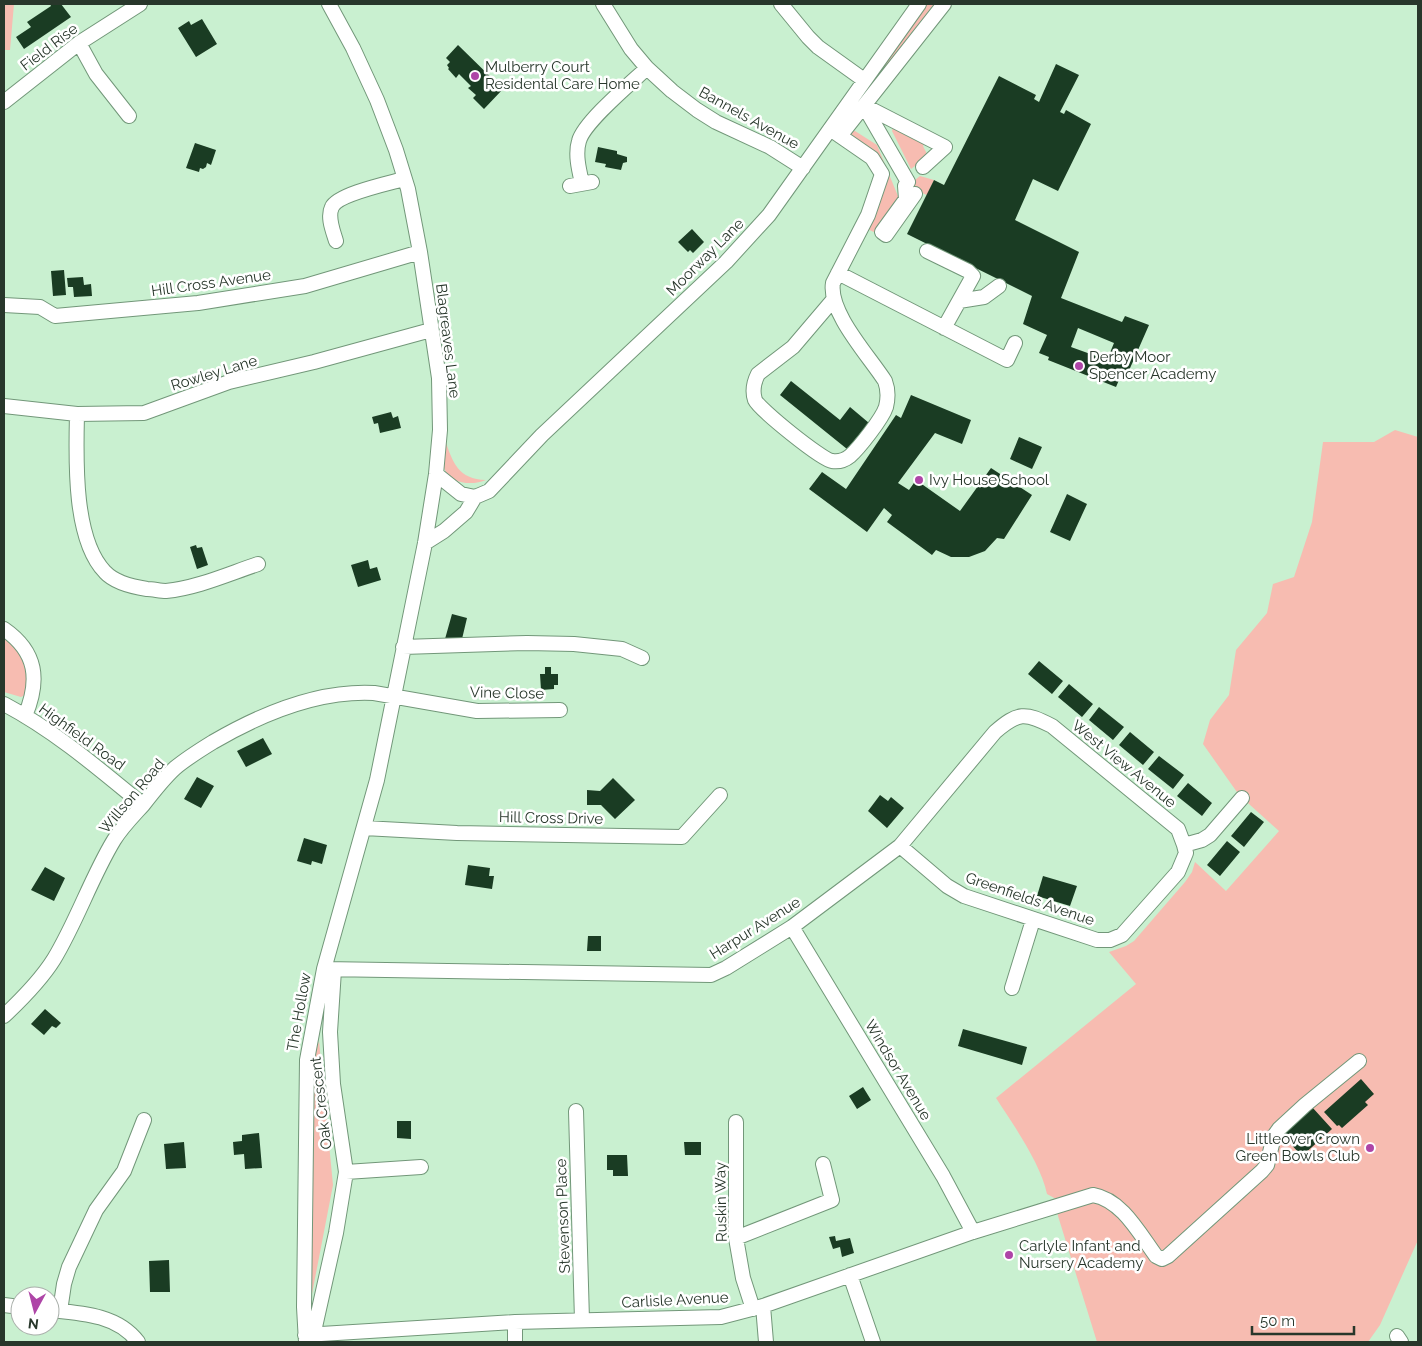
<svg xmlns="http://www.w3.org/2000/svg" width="1422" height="1346" font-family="Raleway,sans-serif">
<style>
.green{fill:#f7bcb1}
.building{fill:#1a3c23;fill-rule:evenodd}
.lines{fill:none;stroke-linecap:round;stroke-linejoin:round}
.minor-casing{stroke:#729779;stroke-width:16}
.minor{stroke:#fff;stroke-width:14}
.poi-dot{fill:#ae45a7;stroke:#fff;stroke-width:2}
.labels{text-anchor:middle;stroke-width:5;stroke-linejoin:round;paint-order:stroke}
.street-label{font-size:15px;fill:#28372b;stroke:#fff}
.poi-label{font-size:15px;fill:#28372b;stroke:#fff;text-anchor:start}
</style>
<rect width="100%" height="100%" fill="#c9f0d0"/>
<path class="green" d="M4,4h10l-4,46h-6z
M924,4h10l-95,122z
M893,127l33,15 -3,4 5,10 -17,13 -19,-38z
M855,131l22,14 23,56 -24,32 -11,-5 20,-52 -39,-40 3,-4z
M920,176l14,4 -7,15 -10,-4 -6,-8z
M1395,430l23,7v803l-38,85 -12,17h-271l-39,-126 -2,-17 -9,-5c-6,-30 -34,-70 -51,-96l140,-114 -27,-32 17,-6 8,-5 51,-59 7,-10 3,-10 31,29 53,-60 -40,-36 -36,-51 7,-24 19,-25 7,-45 31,-37 6,-29 21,-7 18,-55 11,-80h51z
M445,440c8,23 13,39 41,40 -14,6 -36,4 -42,-12 -3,-9 0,-20 1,-28z
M4,638c20,16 25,32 21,57l-4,2 -17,-5z
M319,1041l14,144 -22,114v-231z"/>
<path class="building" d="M50,4h11l10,13 -47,32 -8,-12 15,-10 -4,-5 24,-16z
M202,19l15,25 -21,13 -18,-29 11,-7 2,4z
M458,45l45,44 -19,20 -11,-11 3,-3 -8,-7 3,-2 -12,-12 -3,4 -8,-9 1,-1 -2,-3 3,-3 -4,-4z
M1056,64l23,11 -19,37 4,2 2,-4 25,14 -33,67 -25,-12 -18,41 64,32 -18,46 61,24 3,-6 24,9 -22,50 -5,-2 -6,14 -68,-27 1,-3 -10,-4 8,-18 -24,-11 9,-28 -125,-62 27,-54 10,5 55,-109 37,19 -2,4 5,3zM1078,328l36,15 -7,17 -36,-13z
M195,143l21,7 -5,15 -4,-2 -1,4 -3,2 -3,-1 -1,4 -13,-4z
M598,147l19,4v3l10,3v5l-4,1 -2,7 -16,-3 1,-3 -11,-2z
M692,229l12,13 -11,11 -3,-3 -2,2 -10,-10z
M64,270l2,25 -13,1 -2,-25z
M83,277l1,8 7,-1 1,12 -18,1 -1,-10h-5l-1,-9z
M791,381l49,39 10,-13 19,16 -22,26 -67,-54z
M911,395l60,25 -9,24 -27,-11 -37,50 11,7 7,-10 44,31 31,-43 41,27 -28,44 -7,-1 -12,13 -16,6h-18l-15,-7 -4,5 -45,-33 5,-7 -8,-7 -17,24 -58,-43 13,-17 24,17 50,-74 5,3z
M391,412l2,6 5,-2 3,12 -21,5 -2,-10 -4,1 -2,-7z
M1019,437l23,10 -10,22 -22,-10z
M1067,494l20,10 -17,37 -20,-9z
M196,545l1,3 5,-1 6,18 -11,4 -7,-22z
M368,560l2,9 7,-2 4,13 -23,7 -7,-22z
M452,614l15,4 -5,21 -5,-1 -1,5 -11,-4z
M1039,661l24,20 -11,13 -24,-20z
M545,667h6v7h7v11h-4v4l-13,1 -1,-16h5z
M1069,684l24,20 -11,13 -24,-20z
M1099,707l25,20 -11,13 -24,-20z
M1130,732l24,20 -11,13 -24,-20z
M263,738l9,16 -26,13 -9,-16z
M1159,756l25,19 -11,14 -25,-20z
M197,777l17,9 -13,22 -17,-9z
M613,778l22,22 -20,19 -14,-14h-14v-15l13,1z
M1188,783l24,20 -10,13 -25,-20z
M880,795l8,6 3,-4 13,11 -17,20 -19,-17z
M1251,812l13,10 -20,25 -13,-11z
M304,838l23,7 -5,19 -10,-3 -1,4 -14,-4z
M1227,841l13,11 -20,24 -13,-11z
M468,865l22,3 -1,8h5l-2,13 -27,-4z
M45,867l20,11 -11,23 -23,-11z
M1043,876l34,10 -7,20 -33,-10z
M588,936h13v15h-14z
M45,1009l16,14 -5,5 -4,-2 -8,9 -13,-11z
M963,1029l64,18 -5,18 -64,-19z
M1361,1079l13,15 -9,8 3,3 -26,23 -3,-3 -2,1 -13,-14z
M863,1087l8,13 -14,9 -8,-13z
M1312,1107l20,22 -30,27 -21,-22z
M397,1121h14v18l-14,-1z
M259,1133l3,35 -17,1 -1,-15 -10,1 -1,-13 9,-1v-6z
M184,1142l2,26 -20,1 -2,-25z
M684,1142h17v13h-16z
M607,1155h20l1,21h-15v-6h-6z
M835,1236l1,5 14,-3 4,15 -12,4 -2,-10 -7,2 -4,-12z
M169,1260l1,32h-20l-1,-31z"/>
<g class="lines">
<g class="minor-casing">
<path id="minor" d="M603,4l28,45 16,19 25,23 25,19 19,12 54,25 33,21
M781,4l27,33 10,10 46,33
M79,43l17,31 33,42
M4,102l75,-59 61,-39
M864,106l44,76 -3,4 1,13 -24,33 4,3 29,-41
M865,106l80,41 -22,20
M830,129l42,29 10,16 -14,41 -35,68c-5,29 36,73 52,98 3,8 3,18 1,26 -4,12 -27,41 -36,49 -5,4 -12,6 -18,5 -10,-1 -73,-52 -77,-61 -3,-9 -1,-18 3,-26l35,-27 40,-47
M840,136l104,-132
M582,183c-3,-13 -7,-29 -3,-42 5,-19 52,-58 68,-73
M570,186l22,-4
M336,241c-3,-10 -9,-24 -4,-34 6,-13 58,-24 72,-28
M927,251l41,20 5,5 -29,52
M838,273l169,87 8,-17
M959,301l25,-4 15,-11
M4,305l36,2 15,9 143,-13 107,-17 115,-34
M4,406l73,8 67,-1 85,-31 85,-20 117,-32
M77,414c-1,44 -4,125 28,158 10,11 29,15 42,17 6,0 13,2 19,2 31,-3 62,-17 92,-27
M436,474l25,20 14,3
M425,543l19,-12 22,-19 9,-15 14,-6 53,-56 184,-173 43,-47 150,-211
M4,629c33,23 36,51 21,87
M403,647l124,-4 47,1 48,5 20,9
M4,704c51,27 94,64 139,101
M364,828l93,5 225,4 38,-42
M900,846l47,40 17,10 133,44h13l12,-5 56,-63 8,-19 -2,-8 18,-5 8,-5 32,-37
M792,927l151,249 30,56
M324,969l387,6 15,-7 66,-41 108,-81 95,-114c23,-20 30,-20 57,-6l126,103 6,16
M1012,988l21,-68
M4,1016c18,-17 37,-36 50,-57 23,-38 37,-81 60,-119 8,-13 19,-24 29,-35 10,-13 20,-26 32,-37 12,-10 25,-18 38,-26 48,-28 105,-52 161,-49l103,18 83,-1
M576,1111l6,209
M736,1122v116l7,40 10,31
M346,1172l75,-5
M736,1238l96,-38 -9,-36
M850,1275l23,67
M4,1305l16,2
M763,1306l3,36
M50,1310c32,3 68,5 88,32
M60,1311l4,-27 5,-17 27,-57 28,-39 20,-51
M515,1322v20
M305,1335l210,-13 206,-5 42,-11 210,-74 120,-37c29,5 46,38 63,61l6,3 6,-3 94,-85 5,-6 7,-29 5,-7 26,-24 54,-44
M313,1336l23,-103 10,-61 -13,-88 -3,-52 4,-62
M1397,1336l4,6
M306,1342l-2,-35 3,-247 17,-91 53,-189 48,-237 11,-69 4,-44 -1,-52 -19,-126 -12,-63 -12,-39 -19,-50 -24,-52 -24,-44"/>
</g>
<use href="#minor" class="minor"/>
</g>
<g class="poi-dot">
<circle cx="475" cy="76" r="5"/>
<circle cx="1079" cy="366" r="5"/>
<circle cx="919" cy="480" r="5"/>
<circle cx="1370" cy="1148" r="5"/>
<circle cx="1009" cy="1255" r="5"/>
</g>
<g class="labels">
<g class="street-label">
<text transform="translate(49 47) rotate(-37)" y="5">Field Rise</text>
<text transform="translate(749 118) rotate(29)" y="5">Bannels Avenue</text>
<text transform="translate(705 257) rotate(-45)" y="5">Moorway Lane</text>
<text transform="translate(211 283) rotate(-8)" y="5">Hill Cross Avenue</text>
<text transform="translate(448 341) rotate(83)" y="5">Blagreaves Lane</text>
<text transform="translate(214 373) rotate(-17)" y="5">Rowley Lane</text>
<text transform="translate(507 693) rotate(1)" y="5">Vine Close</text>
<text transform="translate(82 737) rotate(36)" y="5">Highfield Road</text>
<text transform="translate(1124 764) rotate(39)" y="5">West View Avenue</text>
<text transform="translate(132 796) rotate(-50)" y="5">Willson Road</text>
<text transform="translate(551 818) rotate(1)" y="5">Hill Cross Drive</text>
<text transform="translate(1030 899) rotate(19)" y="5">Greenfields Avenue</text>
<text transform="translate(755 928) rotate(-32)" y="5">Harpur Avenue</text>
<text transform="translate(299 1012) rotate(-80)" y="5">The Hollow</text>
<text transform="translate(898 1070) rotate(59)" y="5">Windsor Avenue</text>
<text transform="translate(321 1103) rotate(-97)" y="5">Oak Crescent</text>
<text transform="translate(721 1202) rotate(-91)" y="5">Ruskin Way</text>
<text transform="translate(563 1216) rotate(-92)" y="5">Stevenson Place</text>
<text transform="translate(675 1300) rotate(-3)" y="5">Carlisle Avenue</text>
</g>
<g class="poi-label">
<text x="485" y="72">Mulberry Court<tspan x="485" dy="17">Residental Care Home</tspan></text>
<text x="1089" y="362">Derby Moor<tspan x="1089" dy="17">Spencer Academy</tspan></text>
<text x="929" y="485">Ivy House School</text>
<text x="1360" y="1144" text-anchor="end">Littleover Crown<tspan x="1360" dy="17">Green Bowls Club</tspan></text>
<text x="1019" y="1251">Carlyle Infant and<tspan x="1019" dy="17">Nursery Academy</tspan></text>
</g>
</g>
<rect width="1422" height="1346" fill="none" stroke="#28372b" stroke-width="10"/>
<g transform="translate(35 1311) rotate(187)"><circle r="24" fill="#ffffff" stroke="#a9afaa"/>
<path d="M0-4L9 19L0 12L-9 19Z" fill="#ae45a7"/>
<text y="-8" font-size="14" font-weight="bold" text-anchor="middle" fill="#28372b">N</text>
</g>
<path d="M1252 1326v8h102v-8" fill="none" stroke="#28372b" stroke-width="2.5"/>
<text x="1260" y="1326" font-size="15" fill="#28372b" stroke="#ffffff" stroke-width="4" paint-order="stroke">50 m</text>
</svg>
